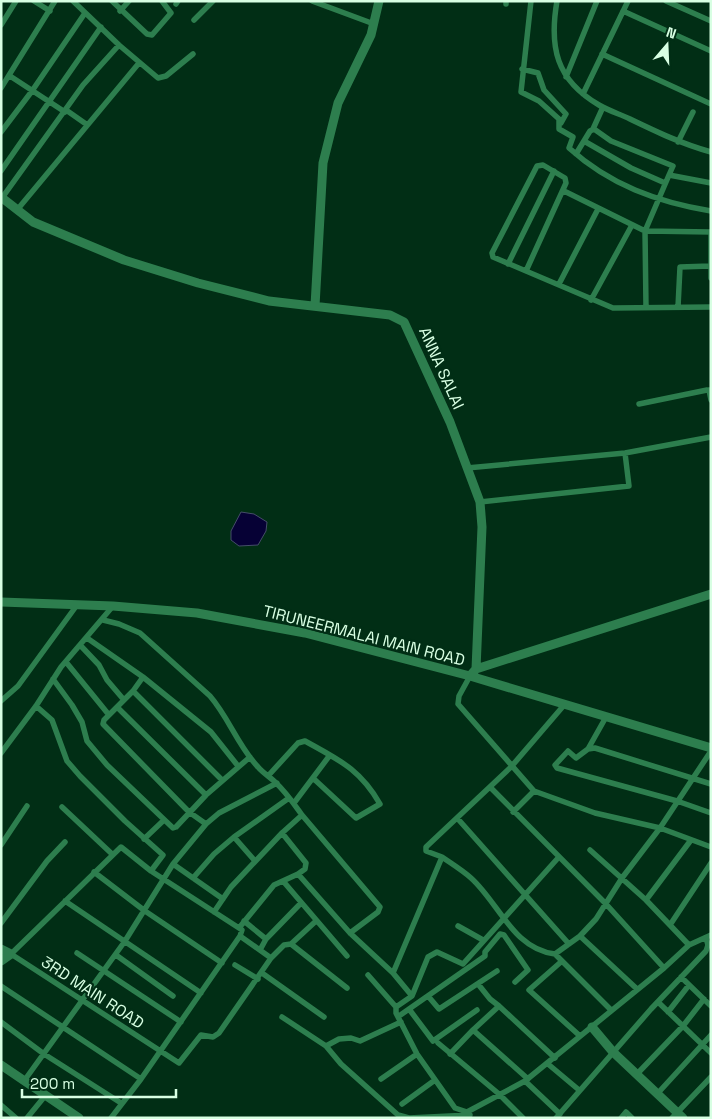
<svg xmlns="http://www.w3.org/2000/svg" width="712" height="1119" font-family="'Space Grotesk',sans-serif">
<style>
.water{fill:#060135;stroke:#454d69}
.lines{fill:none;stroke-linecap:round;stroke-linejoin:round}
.street{stroke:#2d7e4e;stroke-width:5.5}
.secondary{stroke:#2d7e4e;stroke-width:9}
.labels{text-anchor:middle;stroke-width:4.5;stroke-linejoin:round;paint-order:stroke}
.street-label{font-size:16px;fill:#d8ffe3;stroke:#012e15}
</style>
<rect width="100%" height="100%" fill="#012e15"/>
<path class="water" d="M241,512l13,2 13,8 -1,9 -8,14 -19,1 -8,-6v-9z"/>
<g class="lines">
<path class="street" d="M34,1l16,10
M73,1l46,44 39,33 8,-2 27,-22
M112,1l35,33 5,1 19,-22 -9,-12
M312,1l62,23
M531,1l-10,91 18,9 20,18v10l14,8 -4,11c41,37 88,54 142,63
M557,1c-8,46 -1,79 42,104 10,6 21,9 31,14 27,13 52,25 81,33
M666,1l45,20
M176,4l2,-3
M506,4v-3
M120,11l9,-10
M623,11l88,40
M194,20l19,-19
M1,25l15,-24
M602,54l109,50
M522,69l16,4 6,17 22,24 -5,9
M10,76l55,36
M566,77l31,-76
M1,88l54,-87
M583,94l45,-93
M66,110l20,14
M593,129l10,-22
M1,132l31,-41 53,-78
M584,141l47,27 34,15
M678,142l15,-30
M576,154l14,-23 4,-2 17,12 62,25 -4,9
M1,171l100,-144
M564,191l81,40 66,1
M2,198l81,-113 36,-40
M17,210l122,-147
M711,232v46
M508,264l46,-93
M526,271l40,-88 -1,-5 -22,-13 -6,1 -45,87 1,4 120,51 98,-1
M559,284l39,-75
M591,300l41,-75
M646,307l-1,-76 24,-56 42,8
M678,307l2,-40 30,-1
M709,390l2,10
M639,404l68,-14
M467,468l158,-15 86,-16
M480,502l149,-16 -4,-33
M103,620l16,4 21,9 70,63c19,22 28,50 48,71 5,6 12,10 17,15 11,10 19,22 27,33l-20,18 24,30 -1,6 -7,5 52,59 43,40 19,23 -16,11v6l21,41 38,54 12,4 58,-31 139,-113 25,-23 22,-10
M87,638l56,39 68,55 27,34
M81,646l18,19 8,15 17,20
M66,662l43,53
M470,676l-11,20 -1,8 76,87
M143,677l-10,14 -29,29 -1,4 86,88 17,12
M53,679l19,26 10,17 5,19 20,24 66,63 3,-1 30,-32 44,-38
M133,691l89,89
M1,701l17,-15 59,-81
M36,706l16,14 15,41 13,15 45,45 38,34 -12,16
M117,707l89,88
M588,749l18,-32
M1,753l35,-47 25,-39 52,-61
M268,776l30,-33 7,-2c34,19 55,28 75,63l-24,14 -42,-39
M711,784l-116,-36 -7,1 -12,9 -8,-7 -13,14 2,3 120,33 34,12
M491,788l115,116 58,64
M294,803l36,-48
M62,807l50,47
M513,812l21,-21 61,22 65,15 51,19
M302,815l78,92 -2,5 -28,21
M458,819l111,125
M234,837l21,24
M144,839l20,-19
M1,845l26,-39
M590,850l56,50 43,45
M442,857l-16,-6v-4l85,-80 54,-63
M173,864l50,35
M94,872l51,39 77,52
M193,878l21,-24 20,-17 55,-39
M283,881l64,75
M646,900l45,-60
M65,901l136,92
M214,912l17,-25 51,-54
M244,921l22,18
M1,923l46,-62 18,-19
M670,925l41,-62
M458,926l25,14
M239,928l-88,-57 -30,-24 -110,107 168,109 22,-28 12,2 6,-4 52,-75 13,-13 7,-1 25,-23
M240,936l31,22
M580,936l57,53
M291,944l56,44
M260,950l6,-11 35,-36
M77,953l104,69
M555,954l56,56
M116,955l57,41
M562,961l-33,29 51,46
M235,965l23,14
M262,973l62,44
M393,973l49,-116c10,7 20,13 29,21 28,25 42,71 84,76l25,-18 16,-17 26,-41 38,-50 51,-77
M368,975l28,32
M681,977l30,29
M478,984l12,15 9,7
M1,986l140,93
M412,996l16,-39 9,-5 26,12 95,-106
M428,996l11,13 58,-38
M658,1002l53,51
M409,1009l24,32 44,-31
M668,1012l21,-27
M399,1016l86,-60v-4l15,-18 4,1 24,35 -13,12
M282,1017l44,29 13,-7 12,-1 9,3 41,-19
M1,1022l43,32 77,49
M438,1043l61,51 24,24
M326,1046l15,18 57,51 11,3 61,-3
M450,1054l23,-24
M548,1064l31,26
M637,1074l46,-48 21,-27
M381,1079l36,-25
M528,1079l-55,-49 26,-24 56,52
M24,1081l101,-140 48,-77 33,-40 13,-11 58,-30
M525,1081l35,33
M658,1093l53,-58
M402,1104l33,-24
M1,1105l15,13
M27,1118l18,-22
M111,1118l30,-39 99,-143 2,-6 -3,-2 35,-43 24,-11
M556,1118l95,-109 55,-58 2,-6 -2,-7
M621,1118l5,-6 6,6
M672,1118l39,-41"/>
<path class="secondary" d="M1,197l32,25 91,38 74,23 71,18 121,14 14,7 46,100 30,80 2,25 -6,142 -6,7
M315,306l8,-143 15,-60 33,-68 8,-34
M1,602l112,4 84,7 108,20 165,43 241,72
M476,669l235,-75
M1,949l10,5 -10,7
M592,1027l21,25 70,66
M1,1065l78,53"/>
</g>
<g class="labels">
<g class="street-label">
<text transform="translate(442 368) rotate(66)" y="6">ANNA SALAI</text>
<text transform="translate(364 635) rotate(14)" y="6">TIRUNEERMALAI MAIN ROAD</text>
<text transform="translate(93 992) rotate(33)" y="6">3RD MAIN ROAD</text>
</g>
</g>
<rect width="712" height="1119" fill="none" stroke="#d8ffe3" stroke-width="5"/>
<g transform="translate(667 45) rotate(19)" stroke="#012e15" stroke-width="4" paint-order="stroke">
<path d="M0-4L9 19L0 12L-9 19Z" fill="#d8ffe3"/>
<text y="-8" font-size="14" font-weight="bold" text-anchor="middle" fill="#d8ffe3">N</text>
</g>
<path d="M22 1089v8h154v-8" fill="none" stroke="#d8ffe3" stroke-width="2.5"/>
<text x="30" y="1089" font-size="15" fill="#d8ffe3" stroke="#012e15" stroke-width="4" paint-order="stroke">200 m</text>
</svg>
